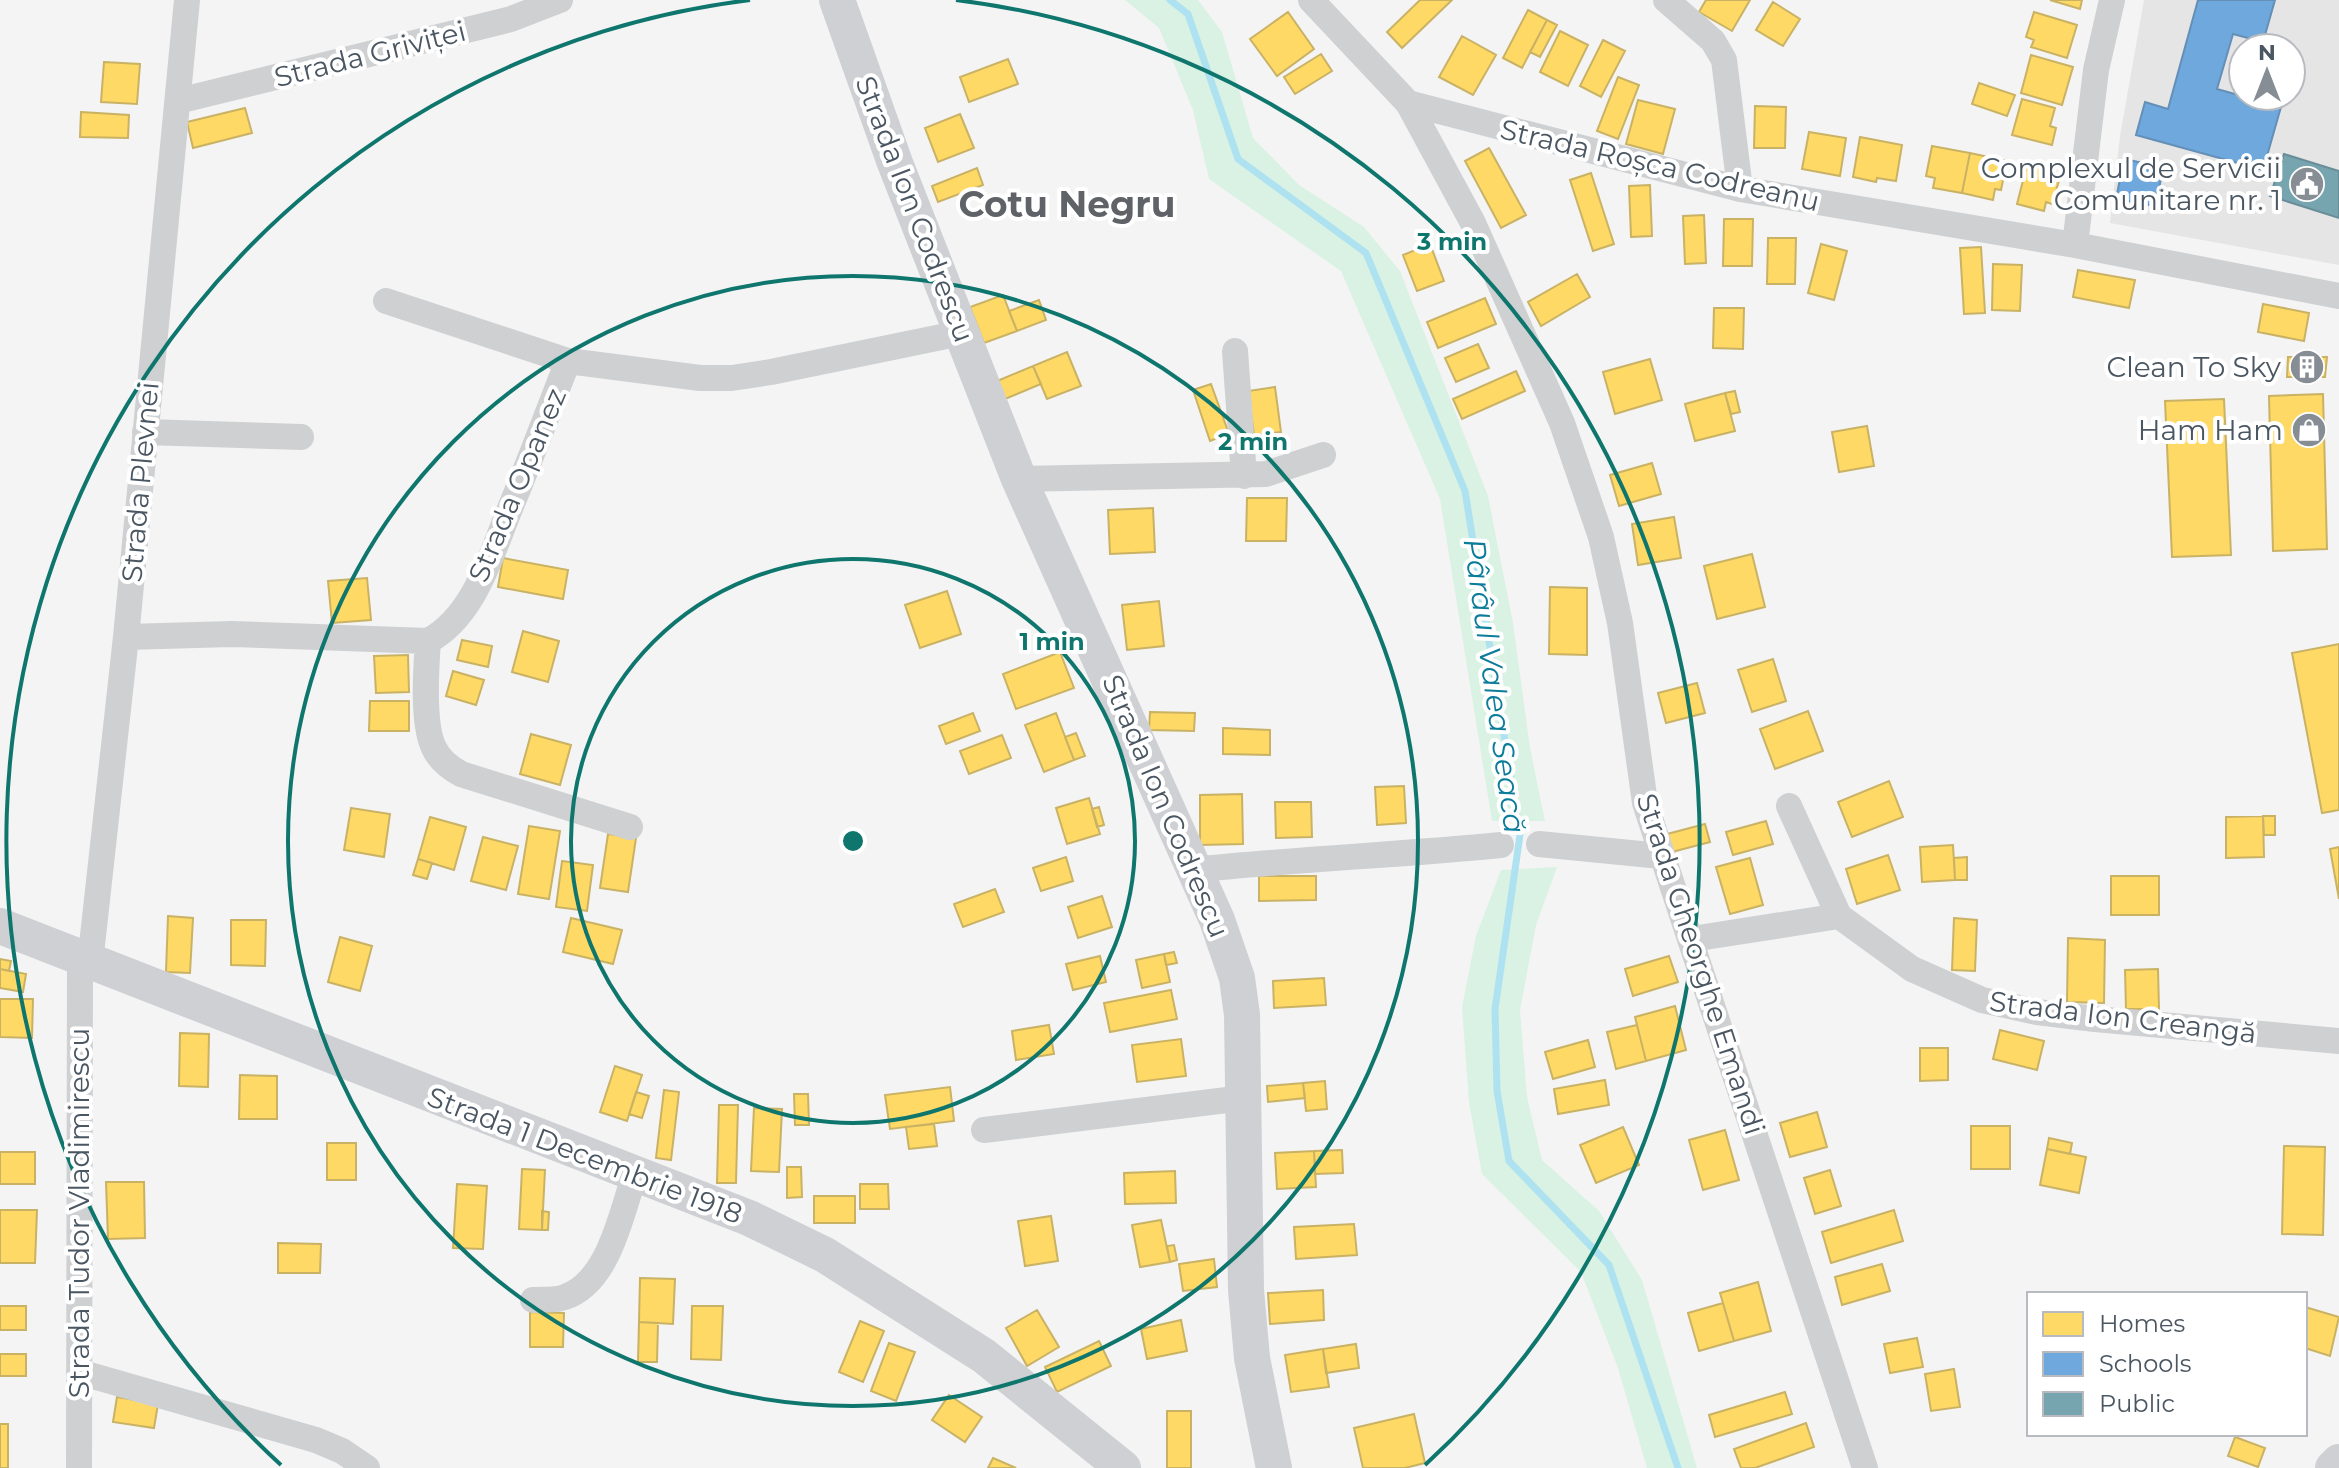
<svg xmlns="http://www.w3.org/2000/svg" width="2339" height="1468" font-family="Montserrat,sans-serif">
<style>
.education{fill:#e6e5e6;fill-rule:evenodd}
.green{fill:#d9f2e3}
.homes{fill:#ffd966;stroke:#c9b264;stroke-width:2}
.schools{fill:#6fa8dc;stroke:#648fb7;stroke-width:2}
.public{fill:#76a5af;stroke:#698d98;stroke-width:2}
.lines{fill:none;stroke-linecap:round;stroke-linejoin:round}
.stream{stroke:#aee2f0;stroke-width:7}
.street{stroke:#ced0d2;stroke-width:26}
.secondary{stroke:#ced0d4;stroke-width:36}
.ring{fill:none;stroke:#0f766e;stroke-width:4}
.labels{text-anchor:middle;stroke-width:8;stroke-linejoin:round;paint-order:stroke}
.street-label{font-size:28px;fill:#4a5661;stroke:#fff}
.poi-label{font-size:28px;fill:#4a5661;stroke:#fff;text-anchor:end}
.water-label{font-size:30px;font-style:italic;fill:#0c7c9b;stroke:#fff}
.district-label{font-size:36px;font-weight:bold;fill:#5f6368;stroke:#fff}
.centre{fill:#0f766e;stroke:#fff;stroke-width:4}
.ring-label{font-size:24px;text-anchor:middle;font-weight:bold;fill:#0f766e;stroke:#fff;stroke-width:8;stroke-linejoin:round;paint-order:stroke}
</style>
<rect width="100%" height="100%" fill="#f4f4f4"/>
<path class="education" d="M2144,0h195v265l-229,-42 10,-87zM2243,48h48v48h-48z"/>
<path class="green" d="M1125,0h73l24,32 31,106 46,47 65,42 36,44 88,225 25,127 17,125 15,73h-53l-52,-322 -99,-228 -132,-92 -16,-69 -34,-82z
M1557,867l-21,58 -16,85 7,87 15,63 57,51 43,69 55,188h-50l-29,-100 -37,-96 -99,-98 -13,-71 -7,-96 14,-71 25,-66z"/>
<path class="homes" d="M1420,0h32l-50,48 -15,-16z
M1706,0h44l-18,31 -33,-19z
M2050,0h32l-2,9z
M1773,2l27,17 -17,27 -27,-16z
M1528,10l19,10 -25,48 -19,-10z
M1288,12l26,37 -37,27 -27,-37z
M2034,12l43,13 -10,33 -36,-11 3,-7 -8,-3z
M1547,20l10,5 -17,32 -10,-5z
M1560,31l28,14 -20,41 -28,-14z
M1462,36l34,19 -23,40 -34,-18z
M1603,40l22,11 -24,46 -21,-11z
M1321,54l11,17 -37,23 -11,-17z
M2031,55l42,12 -11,38 -41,-12z
M1008,59l10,25 -49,18 -9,-25z
M104,62l36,2 -3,40 -36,-2z
M1618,77l21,8 -21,54 -21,-8z
M1979,83l36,12 -8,21 -35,-12z
M2022,99l33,9 -5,18 6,2 -4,17 -40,-10z
M1638,100l37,9 -12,45 -37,-10z
M1755,106l31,1 -1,41h-31z
M245,108l7,25 -59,15 -6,-26z
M81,112l48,3 -1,23 -48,-1z
M960,114l14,34 -36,14 -13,-34z
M1809,132l37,6 -6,38 -38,-7z
M1860,137l42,8 -6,36 -19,-3 -1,4 -23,-5z
M1932,146l38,7 -8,40 -29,-5 2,-10 -9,-2z
M1489,148l37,67 -25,13 -36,-67z
M1970,153l37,8 -6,29 -6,-1 -2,11 -31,-7z
M2027,165l34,9 -9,30 -6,-2 -2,9 -27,-7z
M977,168l6,17 -45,17 -6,-16z
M1591,173l23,71 -21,7 -23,-71z
M1650,185l2,51 -21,1 -2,-51z
M1704,215l2,48 -21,1 -2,-48z
M1724,219h29l-1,47h-29z
M1768,238h28l-1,46h-28z
M1430,244l14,37 -27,10 -14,-36z
M1821,244l26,7 -13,49 -26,-7z
M1981,247l4,66 -21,1 -4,-66z
M1993,264l29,1 -2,46 -28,-1z
M2078,270l57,10 -6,28 -56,-11z
M1577,274l13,23 -49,29 -13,-24z
M1003,295l14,36 -33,12 -14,-36z
M1485,298l11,26 -58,24 -11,-26z
M1039,300l7,20 -29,11 -8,-20z
M2263,304l46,9 -5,28 -46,-9z
M1714,308h30l-1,41 -30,-1z
M1478,344l11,24 -33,14 -11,-24z
M1067,352l14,34 -34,13 -14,-33z
M2288,357h39l-2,20h-38z
M1650,359l12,41 -47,14 -12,-42z
M1033,366l8,18 -36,15 -8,-18z
M1516,371l9,20 -63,28 -9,-20z
M1211,384l18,50 -19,7 -17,-51z
M1275,387l6,45 -27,3 -6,-44z
M1735,391l5,21 -9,2 -6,-21z
M1725,393l10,38 -40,10 -10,-37z
M2323,394l4,155 -54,2 -4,-155z
M2224,399l7,156 -59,2 -7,-156z
M1867,426l7,40 -35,6 -7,-40z
M1652,463l9,31 -42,12 -9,-31z
M1247,498h40l-1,43h-40z
M1153,508l2,44 -45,2 -2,-44z
M1674,517l7,41 -43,7 -6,-41z
M1752,554l13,53 -48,12 -13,-53z
M503,558l65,12 -5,29 -65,-12z
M367,578l4,42 -39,3 -4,-42z
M1550,587l37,1v67l-38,-1z
M947,591l14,43 -41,14 -15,-43z
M1159,601l5,45 -37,4 -5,-45z
M523,631l36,10 -11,41 -36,-10z
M462,640l30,6 -4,21 -31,-7z
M2339,644v166l-17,3 -30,-160z
M1060,652l14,36 -58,21 -13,-35z
M408,655l1,37 -33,1 -2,-37z
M1773,659l13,42 -34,11 -14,-42z
M453,671l31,9 -8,25 -30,-9z
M1697,683l8,30 -39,10 -8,-30z
M370,701h39v30h-40z
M1808,711l15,40 -48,18 -15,-40z
M1150,712l45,1 -1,18 -45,-1z
M973,713l7,18 -34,13 -7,-18z
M1056,713l18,47 -30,12 -19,-47z
M1223,728l47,2v25l-47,-1z
M1076,733l9,23 -11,4 -9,-23z
M531,734l40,11 -11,40 -40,-11z
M1002,735l9,23 -42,16 -9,-23z
M1889,781l14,36 -51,20 -14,-35z
M1404,786l2,37 -29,2 -2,-38z
M1242,794l1,50 -43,1v-50z
M1089,798l11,36 -33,10 -11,-36z
M1275,802h36l1,35 -36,1z
M1099,807l5,18 -7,2 -5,-18z
M351,808l39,6 -6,43 -40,-7z
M2263,816h12v19h-11z
M2263,816l1,41 -38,1v-41z
M430,817l36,10 -12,43 -36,-11z
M1766,821l7,23 -40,11 -7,-23z
M1705,824l5,18 -38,10 -5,-18z
M529,826l31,5 -11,68 -31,-5z
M608,834l28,4 -8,54 -28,-4z
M483,837l35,9 -12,44 -35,-9z
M1953,845l2,35 -33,2 -2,-35z
M2339,847v52l-9,-50z
M1888,855l12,35 -43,14 -11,-35z
M1066,857l7,24 -32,10 -8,-23z
M1967,857v23h-12l-1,-22z
M1750,858l13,47 -33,9 -14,-47z
M418,859l14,4 -5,16 -14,-4z
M562,861l31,4 -6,46 -31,-4z
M1259,876h57v24l-57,1z
M2111,876h48v39h-48z
M995,889l9,23 -41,15 -9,-23z
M1102,896l10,31 -34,11 -10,-31z
M168,916l25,2 -3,55 -24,-1z
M571,918l51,12 -9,34 -50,-12z
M1954,918l23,2 -2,51 -23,-1z
M231,920h35l-1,46 -34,-1z
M340,937l32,9 -12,45 -32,-9z
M2068,938l37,2 -1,63 -37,-1z
M1174,952l3,11 -11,2 -2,-11z
M1164,954l6,28 -28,6 -6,-28z
M1100,956l6,26 -33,8 -7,-26z
M1669,956l9,26 -45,14 -8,-27z
M0,959l11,2 -2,10 -9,-2z
M0,969l26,5 -3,18 -23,-4z
M2158,969l1,40h-33l-1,-39z
M1324,978l2,27 -52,3 -1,-27z
M1171,990l6,29 -67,13 -6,-29z
M0,999h33l-1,39 -32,-1z
M1675,1006l11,44 -40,11 -11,-44z
M1049,1025l5,29 -38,6 -4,-29z
M1637,1025l9,36 -30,8 -9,-37z
M2000,1030l44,11 -7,29 -44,-11z
M180,1033l29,1 -1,53 -29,-1z
M1181,1039l5,37 -49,6 -5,-37z
M1588,1040l7,27 -42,12 -8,-27z
M1920,1048h28v32l-28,1z
M615,1066l27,9 -15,46 -27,-9z
M240,1075l37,1v43h-38z
M1605,1080l4,25 -51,9 -4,-25z
M1325,1081l2,28 -21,2 -3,-28z
M1303,1083l2,15 -37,4 -1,-16z
M950,1087l4,34 -64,8 -5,-34z
M664,1090l15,2 -8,68 -15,-2z
M636,1092l13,4 -7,22 -13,-4z
M794,1094h14l1,31h-14z
M719,1105h19l-2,78h-19z
M754,1108l28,1 -3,63 -28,-1z
M1817,1112l10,35 -37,10 -10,-34z
M934,1124l3,22 -28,3 -3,-22z
M1971,1126h39v43h-39z
M1623,1127l16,38 -43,18 -16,-38z
M1725,1130l14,50 -36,10 -14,-50z
M2049,1138l23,5 -2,11 -23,-5z
M327,1143h29v37h-29z
M2284,1146l41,1 -2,88 -41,-1z
M2047,1149l39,8 -7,36 -39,-8z
M1342,1150l1,23 -28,1 -1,-23z
M1314,1151l2,36 -39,2 -2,-36z
M0,1152h35v32h-35z
M787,1167h14l1,30 -15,1z
M522,1169l23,1 -3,60 -23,-1z
M1830,1170l11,36 -26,8 -11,-36z
M1175,1171l1,32 -51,1 -1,-31z
M106,1182h38l1,56 -37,1z
M457,1184l30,2 -4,63 -30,-1z
M860,1184h28l1,25h-29z
M814,1196h41v27h-41z
M0,1210h37l-2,53h-35z
M1894,1210l9,31 -72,22 -9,-31z
M542,1211l7,1 -1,18h-6z
M1051,1216l7,45 -33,5 -7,-45z
M1161,1220l9,42 -30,5 -8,-42z
M1354,1224l3,31 -61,4 -2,-32z
M278,1243l43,1 -1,29h-42z
M1174,1245l3,15 -7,2 -3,-16z
M1214,1259l3,28 -34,4 -4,-27z
M1882,1264l8,27 -48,14 -7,-28z
M640,1278l35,1 -2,45 -34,-2z
M1758,1282l13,49 -37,10 -14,-48z
M1323,1290l1,30 -54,4 -2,-31z
M1723,1303l11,38 -35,10 -11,-38z
M0,1306h26v24h-26z
M692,1306h31l-2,54 -30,-1z
M2305,1307l34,10 -9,39 -25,-8z
M1037,1310l22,37 -32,19 -21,-38z
M530,1312l34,1 -1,34h-33z
M1181,1320l6,31 -40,8 -6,-30z
M860,1321l24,10 -21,51 -24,-10z
M639,1322l19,1 -1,39h-19z
M1917,1338l6,29 -33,6 -6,-29z
M1099,1341l12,25 -54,26 -12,-25z
M889,1343l26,9 -19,49 -25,-10z
M1356,1344l3,24 -33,5 -3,-24z
M1323,1349l6,38 -38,5 -6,-37z
M0,1354h26v22h-26z
M1954,1369l6,38 -29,4 -6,-37z
M1785,1392l7,22 -77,23 -6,-22z
M949,1395l33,22 -17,25 -33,-22z
M117,1397l41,7 -4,24 -41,-6z
M1167,1411h24v57h-24z
M1414,1414l11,49 -20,5h-42l-9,-40z
M1806,1423l8,24 -59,21h-14l-7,-19z
M0,1424h8v44h-8z
M2235,1437l30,11 -7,19 -30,-11z
M993,1458l23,10h-28z"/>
<path class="schools" d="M2198,0h77l-12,42 -30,-8 -16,55 64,18 -18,63 -127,-35 9,-33 23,7z
M2124,159l39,8 -7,39 -40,-7z"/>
<path class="public" d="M2284,154l55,17v47l-69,-22z"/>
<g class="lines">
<path class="stream" d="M1170,0l18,14 50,145 128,94 99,238 55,344 -25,174 2,82 12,70 100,104 69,203"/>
<path class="street" d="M1311,0l97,103 65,120 89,200 39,114 19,86 25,180 220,665
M1666,0l47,41 11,19 16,129
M178,101l333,-82 49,-19
M1408,103l332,86 335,56 264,51
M2075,245l21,-175 16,-70
M386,301l182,60 132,17h32l39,-6 190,-39
M1235,351l9,125
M145,432l156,5
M1019,479l247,-5 57,-19
M126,637l106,-3 196,7c47,-25 64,-89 83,-135 20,-48 38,-97 57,-145
M428,641c-2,27 -6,83 6,107 6,13 16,20 27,26l169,53
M1789,806l50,110
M1539,844l122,12
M1193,870c103,-11 206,-15 308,-25
M1692,939l147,-23 73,53 70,31 55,12 58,7 244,22
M90,963l36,-326 61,-637
M984,1130l259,-32
M533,1300c10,-1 22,1 32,-3 44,-15 56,-83 70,-123
M79,1372l237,68 26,11 25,17
M79,1468l1,-509"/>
<path class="secondary" d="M837,0l58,163 124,316 198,441 20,58 5,37 4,275 6,68 22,110
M0,926l749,292 76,37 159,101 139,112
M2333,1468l6,-6"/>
</g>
<g class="ring">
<circle cx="853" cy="841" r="282"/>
<circle cx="853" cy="841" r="565"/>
<path d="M281 1465A847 847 0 0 1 750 0M956 0A847 847 0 0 1 1425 1465"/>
</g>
<defs>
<g id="civic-disc" transform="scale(1.8)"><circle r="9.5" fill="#868d94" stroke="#fff"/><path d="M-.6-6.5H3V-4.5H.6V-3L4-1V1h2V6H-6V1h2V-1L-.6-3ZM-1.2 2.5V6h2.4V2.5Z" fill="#fff"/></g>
<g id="building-disc" transform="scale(1.8)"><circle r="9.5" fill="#868d94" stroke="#fff"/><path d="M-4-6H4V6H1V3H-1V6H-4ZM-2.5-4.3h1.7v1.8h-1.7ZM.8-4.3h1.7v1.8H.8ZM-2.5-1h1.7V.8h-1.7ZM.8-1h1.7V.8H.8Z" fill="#fff"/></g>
<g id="shop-disc" transform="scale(1.8)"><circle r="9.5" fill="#868d94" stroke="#fff"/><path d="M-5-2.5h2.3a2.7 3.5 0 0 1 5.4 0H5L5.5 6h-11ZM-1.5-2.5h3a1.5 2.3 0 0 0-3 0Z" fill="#fff"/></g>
</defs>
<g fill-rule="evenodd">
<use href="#civic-disc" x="2307" y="184"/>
<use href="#building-disc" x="2307" y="367"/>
<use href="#shop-disc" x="2309" y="430"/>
</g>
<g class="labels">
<g class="street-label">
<text transform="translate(370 54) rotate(-14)" y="10">Strada Griviței</text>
<text transform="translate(1660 165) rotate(13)" y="10">Strada Roșca Codreanu</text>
<text transform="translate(915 209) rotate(69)" y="10">Strada Ion Codrescu</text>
<text transform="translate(140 482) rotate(-85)" y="10">Strada Plevnei</text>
<text transform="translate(517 485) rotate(-67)" y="10">Strada Opanez</text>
<text transform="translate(1166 806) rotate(67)" y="10">Strada Ion Codrescu</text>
<text transform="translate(1701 964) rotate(72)" y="10">Strada Gheorghe Emandi</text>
<text transform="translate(2123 1017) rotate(7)" y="10">Strada Ion Creangă</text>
<text transform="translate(585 1155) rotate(21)" y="10">Strada 1 Decembrie 1918</text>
<text transform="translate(79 1213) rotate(-90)" y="10">Strada Tudor Vladimirescu</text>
</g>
<g class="poi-label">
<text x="2281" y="178">Complexul de Servicii<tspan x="2281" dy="32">Comunitare nr. 1</tspan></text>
<text x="2281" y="377">Clean To Sky</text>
<text x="2283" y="440">Ham Ham</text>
</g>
<g class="water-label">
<text transform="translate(1494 686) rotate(82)" y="10">Pârâul Valea Seacă</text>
</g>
<g class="district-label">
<text x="1067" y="217">Cotu Negru</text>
</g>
</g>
<circle cx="853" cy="841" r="12" class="centre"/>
<g class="ring-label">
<text x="1452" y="250">3 min</text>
<text x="1253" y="450">2 min</text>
<text x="1052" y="650">1 min</text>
</g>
<rect x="2027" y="1292" width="280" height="144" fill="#ffffff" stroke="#b7bbc0" stroke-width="2"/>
<rect x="2043" y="1312" width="40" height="24" fill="#ffd966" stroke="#b7bbc0" stroke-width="2"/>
<text x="2099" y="1332" font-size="24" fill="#4a5661">Homes</text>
<rect x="2043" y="1352" width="40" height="24" fill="#6fa8dc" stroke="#b7bbc0" stroke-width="2"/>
<text x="2099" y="1372" font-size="24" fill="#4a5661">Schools</text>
<rect x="2043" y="1392" width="40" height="24" fill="#76a5af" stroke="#b7bbc0" stroke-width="2"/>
<text x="2099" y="1412" font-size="24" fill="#4a5661">Public</text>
<g transform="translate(2267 72)"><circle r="38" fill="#ffffff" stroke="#b7bbc0" stroke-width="2"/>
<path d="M0-6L14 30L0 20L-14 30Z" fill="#868d94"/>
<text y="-12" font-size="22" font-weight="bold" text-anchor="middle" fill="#4a5661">N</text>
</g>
</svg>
